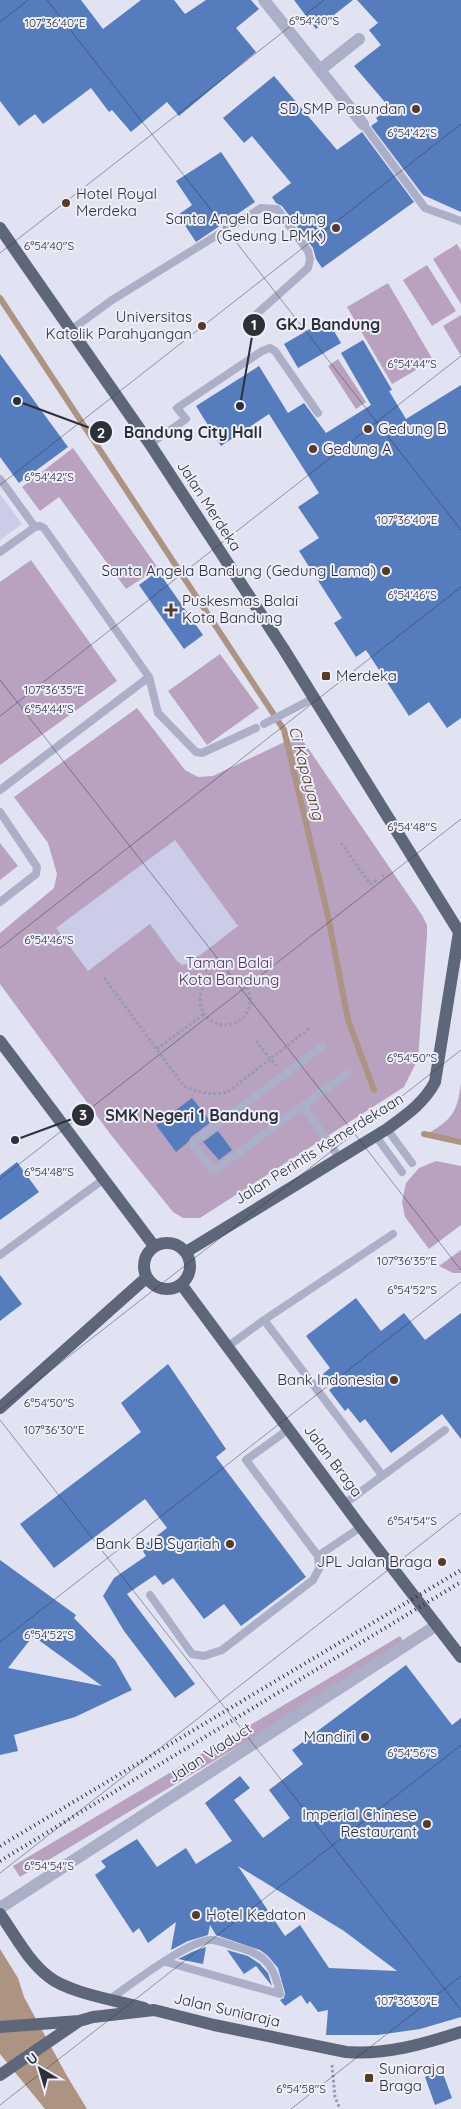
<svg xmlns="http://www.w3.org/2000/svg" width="461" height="2109" font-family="Quicksand,sans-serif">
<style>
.green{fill:#b8a2c0}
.plaza{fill:#cacce8}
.water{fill:#ad9482}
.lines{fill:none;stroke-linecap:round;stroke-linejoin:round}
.stream{stroke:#ad9482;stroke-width:6}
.building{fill:#557cbd;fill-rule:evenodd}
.path{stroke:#949ab0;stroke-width:3;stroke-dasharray:2.5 2.5;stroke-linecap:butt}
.lane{stroke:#abafc7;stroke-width:8}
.street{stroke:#abafc7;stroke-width:12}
.primary{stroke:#5e6679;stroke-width:12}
.rail{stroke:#2c3039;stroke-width:4;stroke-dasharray:1 4;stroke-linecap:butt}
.ticks{fill:none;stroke:#2c3039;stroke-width:1;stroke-opacity:0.45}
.poi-dot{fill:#573b24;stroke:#eeeffa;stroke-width:2}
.labels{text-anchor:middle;stroke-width:4;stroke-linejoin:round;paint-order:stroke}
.poi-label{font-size:15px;fill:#2c3039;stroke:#eeeffa;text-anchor:end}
.street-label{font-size:15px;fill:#2c3039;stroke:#eeeffa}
.park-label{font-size:15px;fill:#4c3155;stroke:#eeeffa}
.water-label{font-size:16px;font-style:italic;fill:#573b24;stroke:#eeeffa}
.ticks-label{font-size:12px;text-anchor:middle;fill:#2c3039;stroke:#eeeffa;stroke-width:4;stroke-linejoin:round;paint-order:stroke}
.leader{fill:none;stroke:#2c3039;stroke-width:2}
.callout-dot{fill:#2c3039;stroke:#eeeffa;stroke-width:2}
.mark-label{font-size:15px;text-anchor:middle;font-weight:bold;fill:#fff}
.callout-label{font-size:16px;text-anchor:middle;font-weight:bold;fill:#2c3039;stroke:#eeeffa;stroke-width:4;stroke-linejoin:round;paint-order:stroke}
</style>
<rect width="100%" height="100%" fill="#e2e3f2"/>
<path class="green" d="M457,244l4,7v53l-28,-45z
M427,265l29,46 -24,15 -29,-46z
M388,283l45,77 -41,24 -45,-77z
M461,315v41l-18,-30z
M338,359l28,43 -10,7 -28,-43z
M73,448l85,120 -32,21 -67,-92 -19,14 -18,-24z
M31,560l86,121 -117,84v-183z
M220,654l39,54 -52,37 -39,-54z
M137,708l48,62 13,7 15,-1 86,-41 123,180 5,10v11l-9,123 -14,28 -204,131h-17l-10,-6 -62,-77 -111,-151v-51l54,-45 3,-14 -9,-31 -34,-46z
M0,843l18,23 -18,14z
M461,1083v57l-34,-6c26,-15 30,-22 34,-51z
M436,1161l25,5v59l-32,24 -24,-32 -3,-15 4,-19 13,-15z
M461,1250v23h-8l-14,-7z
M400,1636l6,10 -386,231 -7,-11z"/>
<path class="plaza" d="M0,494l22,30 -22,16z
M175,840l63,86 -48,37 -8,2 -5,-4 -27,-37 -62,47 -32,-43z"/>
<path class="water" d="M0,1949l18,29 6,19 43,79 20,33h-42l-45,-55z"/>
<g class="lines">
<path class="stream" d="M0,298l284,432 44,186 20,104 26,70
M424,1134l37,8"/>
</g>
<path class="building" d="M0,0h81l22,29 38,-29h33l11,14 21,-14h45l8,9 -23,19 20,24 -77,64 -12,-14 -36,30 -19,-22 -3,2 -18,-24 -48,36 -8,-10 -16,12 -19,-25z
M294,0h59l-37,29z
M357,0h104v212l-38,-17 -52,-69 7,-5 -2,-3 14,-10 -36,-42 27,-21 -12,-15 9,-7z
M274,76l63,74 25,-18 52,70 -92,66 -6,-9 -3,-11 -31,-42 -6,-3 -4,-6 19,-14 -39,-47 -8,7 -21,-25z
M221,152l34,50 -59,40 -18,-27 14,-10 -16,-24z
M327,319l14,24 -43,25 -14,-24z
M363,340l29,50 -3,1 17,28 55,-34v333l-14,10 -18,-26 -20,14 -43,-66 -10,7 -22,-34 8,-5 -43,-67 20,-13 -21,-31 21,-14 -50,-79 -48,32 -25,-40 63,-40 29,47 16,-10 22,30 45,-28 -30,-52z
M0,354l68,93 -49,36 -19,-26z
M158,571l45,64 -19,14 -45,-64z
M192,1098l19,24 -20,15 -3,5 -12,10 -20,-27z
M218,1131l14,19 -13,10 -16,-18z
M17,1162l22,30 -39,28v-45z
M0,1275l22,29 -22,17z
M356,1298l25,33 23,-18 21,27 36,-27v126l-19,-25 -51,39 -26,-34 -5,4 -12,-15 -3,3 -16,-21 4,-3 -10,-13 7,-6 -24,-32z
M168,1364l58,85 -10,8 90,120 -65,49 -17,-22 -20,15 -31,-41 -10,7 -8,-10 -28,19 68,90 -20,14 -51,-67 -21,-35 11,-18 32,-22 -5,-8 26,-20 -22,-29 -91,69 -34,-44 121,-92 -20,-29z
M0,1560l76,55 -2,3 41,42 17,30 -57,27 -61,18 4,16 -18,4zM33,1636l69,50 -94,-18z
M406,1665l46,60 9,-7v299l-41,12 -42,6h-52l2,-25 -10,2 -8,-11 -3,3 -6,-9 -16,11 -5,-6 4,-2 1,-5 -7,-25 -10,-12 -8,-6 -44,-15 -6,-10 -2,10 -20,6 -17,9 5,-28 -28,21 -9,-15 -6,5 -38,-58 11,-8 -5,-6 36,-22 20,28 29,-19 10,16 36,-23 -27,-38 35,-27 10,12 -16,12 29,38 27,-20 -21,-28 34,-26 -11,-14zM238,1866l106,65 53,40 -68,-3 -29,-43 -15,11z
M206,1947l-3,17 -25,-5 14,-7z
M227,1950l21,6 12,8 8,9 4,13 -16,-20 -12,8z
M442,2071l10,27 -17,7 -10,-28z"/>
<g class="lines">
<path class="path" d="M341,843l29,41 8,-5
M382,877l4,-3
M197,957l15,21
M200 1000a25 25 0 1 1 50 0a25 25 0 1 1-50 0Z
M104,978l80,108c12,6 32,11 45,5l82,-64
M256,1041l20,25
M157,1049l47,-35
M332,2065l3,32 5,12"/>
<path class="lane" d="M363,124l62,84 36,13
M71,330l41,-30 149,-92 16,1 31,42 2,8 -2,9 -57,51
M150,444l36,-25 -9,-11 85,-57 8,-3 5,3 43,62
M0,479l35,48
M0,552l35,-25 5,-1 4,2 105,149 9,36 38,39 6,1 54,-25
M264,724l50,-26
M0,790l149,-113
M0,812l37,55 -1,7 -36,28
M323,1046l-129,96v4l18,23 3,1 133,-97
M303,1106l24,34
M387,1129l25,34
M375,1135l27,37
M330,1144l9,14
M0,1255l104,-76
M264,1320l118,155
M227,1347l37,-27 129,-86
M344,1504l101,-74
M318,1556l43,-29
M150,1595l42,59 12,2 18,-6 91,-70 6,-11 -1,-13 -72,-96 43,-31
M110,1999c19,-13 81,-61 102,-59 9,1 20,6 29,8 27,8 34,21 39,46l-114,-32"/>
<path class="street" d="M264,0l99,124
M321,69l38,-30
M0,1908l437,-283"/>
<path class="primary" d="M0,228l150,216 133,204 178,287
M0,1041l154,205
M144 1266a23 23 0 1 1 46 0a23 23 0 1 1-46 0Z
M186,1252l201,-123c19,-14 37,-26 48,-47l24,-150
M181,1284l180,243 100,130
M0,1408l146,-130
M0,1914c15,21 28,47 49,63 20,16 70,24 95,31
M0,2027l79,-6
M0,2075l79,-54 14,-4 61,-7 60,15 132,27c40,3 78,-8 115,-20"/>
<path class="rail" d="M0,1846l461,-276
M0,1861l461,-279"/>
</g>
<path class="ticks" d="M47,0l414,530M0,22l28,-22M0,253l324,-253M0,485l461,-361M0,680l461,590M0,716l461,-360M0,948l461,-361M0,1179l461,-360M0,1410l461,-360M0,1420l461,590M0,1642l461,-360M0,1873l461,-360M0,2105l461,-360M291,2109l170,-133"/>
<g class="poi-dot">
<circle cx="416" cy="109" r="5"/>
<circle cx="66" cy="203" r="5"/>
<circle cx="336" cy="228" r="5"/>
<circle cx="202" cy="326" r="5"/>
<circle cx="368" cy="429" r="5"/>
<circle cx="313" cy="449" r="5"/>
<circle cx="386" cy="571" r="5"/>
<path d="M168.5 602.5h5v5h5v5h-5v5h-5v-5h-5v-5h5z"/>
<rect x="321" y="671" width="10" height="10" rx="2.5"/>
<circle cx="394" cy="1380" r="5"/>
<circle cx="230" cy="1544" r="5"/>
<circle cx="442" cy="1562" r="5"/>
<circle cx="365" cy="1737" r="5"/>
<circle cx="427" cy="1824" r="5"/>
<circle cx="196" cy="1915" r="5"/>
<rect x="364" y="2073" width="10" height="10" rx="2.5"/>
</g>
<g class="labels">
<g class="poi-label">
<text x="406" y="114">SD SMP Pasundan</text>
<text x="76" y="199" text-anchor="start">Hotel Royal<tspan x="76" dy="17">Merdeka</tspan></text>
<text x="326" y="224">Santa Angela Bandung<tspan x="326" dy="17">(Gedung LPMK)</tspan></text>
<text x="192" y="322">Universitas<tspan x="192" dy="17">Katolik Parahyangan</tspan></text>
<text x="378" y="434" text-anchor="start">Gedung B</text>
<text x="323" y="454" text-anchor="start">Gedung A</text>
<text x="376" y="576">Santa Angela Bandung (Gedung Lama)</text>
<text x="182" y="606" text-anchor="start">Puskesmas Balai<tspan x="182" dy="17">Kota Bandung</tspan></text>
<text x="336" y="681" text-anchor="start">Merdeka</text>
<text x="384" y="1385">Bank Indonesia</text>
<text x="220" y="1549">Bank BJB Syariah</text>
<text x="432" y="1567">JPL Jalan Braga</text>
<text x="355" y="1742">Mandiri</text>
<text x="417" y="1820">Imperial Chinese<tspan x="417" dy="17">Restaurant</tspan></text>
<text x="206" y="1920" text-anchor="start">Hotel Kedaton</text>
<text x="379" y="2074" text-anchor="start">Suniaraja<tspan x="379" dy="17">Braga</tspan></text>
</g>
<g class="street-label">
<text transform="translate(209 506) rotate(57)" y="5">Jalan Merdeka</text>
<text transform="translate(319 1149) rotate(-32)" y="5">Jalan Perintis Kemerdekaan</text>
<text transform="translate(333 1461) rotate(53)" y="5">Jalan Braga</text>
<text transform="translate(210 1753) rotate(-33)" y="5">Jalan Viaduct</text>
<text transform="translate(227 2010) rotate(13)" y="5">Jalan Suniaraja</text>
</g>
<g class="park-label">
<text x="229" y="968">Taman Balai<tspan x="229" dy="17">Kota Bandung</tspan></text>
</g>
<g class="water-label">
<text transform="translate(307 773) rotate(75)" y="6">Ci Kapayang</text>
</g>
</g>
<g class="ticks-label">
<text x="314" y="25">6°54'40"S</text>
<text x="55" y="27">107°36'40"E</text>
<text x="412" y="137">6°54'42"S</text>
<text x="49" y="250">6°54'40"S</text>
<text x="412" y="368">6°54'44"S</text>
<text x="49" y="481">6°54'42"S</text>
<text x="407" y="524">107°36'40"E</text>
<text x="412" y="599">6°54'46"S</text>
<text x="54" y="694">107°36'35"E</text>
<text x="49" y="713">6°54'44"S</text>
<text x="412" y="831">6°54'48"S</text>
<text x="49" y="944">6°54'46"S</text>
<text x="412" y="1062">6°54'50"S</text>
<text x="49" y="1176">6°54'48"S</text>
<text x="407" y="1265">107°36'35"E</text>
<text x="412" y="1294">6°54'52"S</text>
<text x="49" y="1407">6°54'50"S</text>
<text x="54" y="1434">107°36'30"E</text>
<text x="412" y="1525">6°54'54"S</text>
<text x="49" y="1639">6°54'52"S</text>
<text x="412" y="1757">6°54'56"S</text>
<text x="49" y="1870">6°54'54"S</text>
<text x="407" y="2005">107°36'30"E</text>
<text x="301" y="2093">6°54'58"S</text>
</g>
<path class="leader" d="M240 406L254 325M17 401L101 432M15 1140L83 1115"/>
<g class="callout-dot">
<circle cx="240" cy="406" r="5"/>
<circle cx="17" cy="401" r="5"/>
<circle cx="15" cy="1140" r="5"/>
<circle cx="254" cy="325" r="12"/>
<circle cx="101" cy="432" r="12"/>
<circle cx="83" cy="1115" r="12"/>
</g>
<g class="mark-label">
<text x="254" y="330">1</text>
<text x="101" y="438">2</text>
<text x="83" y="1120">3</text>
</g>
<g class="callout-label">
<text x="328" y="330">GKJ Bandung</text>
<text x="193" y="438">Bandung City Hall</text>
<text x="192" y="1121">SMK Negeri 1 Bandung</text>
</g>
<g transform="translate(40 2069) rotate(322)" stroke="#eeeffa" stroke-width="4" paint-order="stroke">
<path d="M0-4L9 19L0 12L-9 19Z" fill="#2c3039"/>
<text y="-8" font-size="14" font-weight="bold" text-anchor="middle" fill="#2c3039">U</text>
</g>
</svg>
